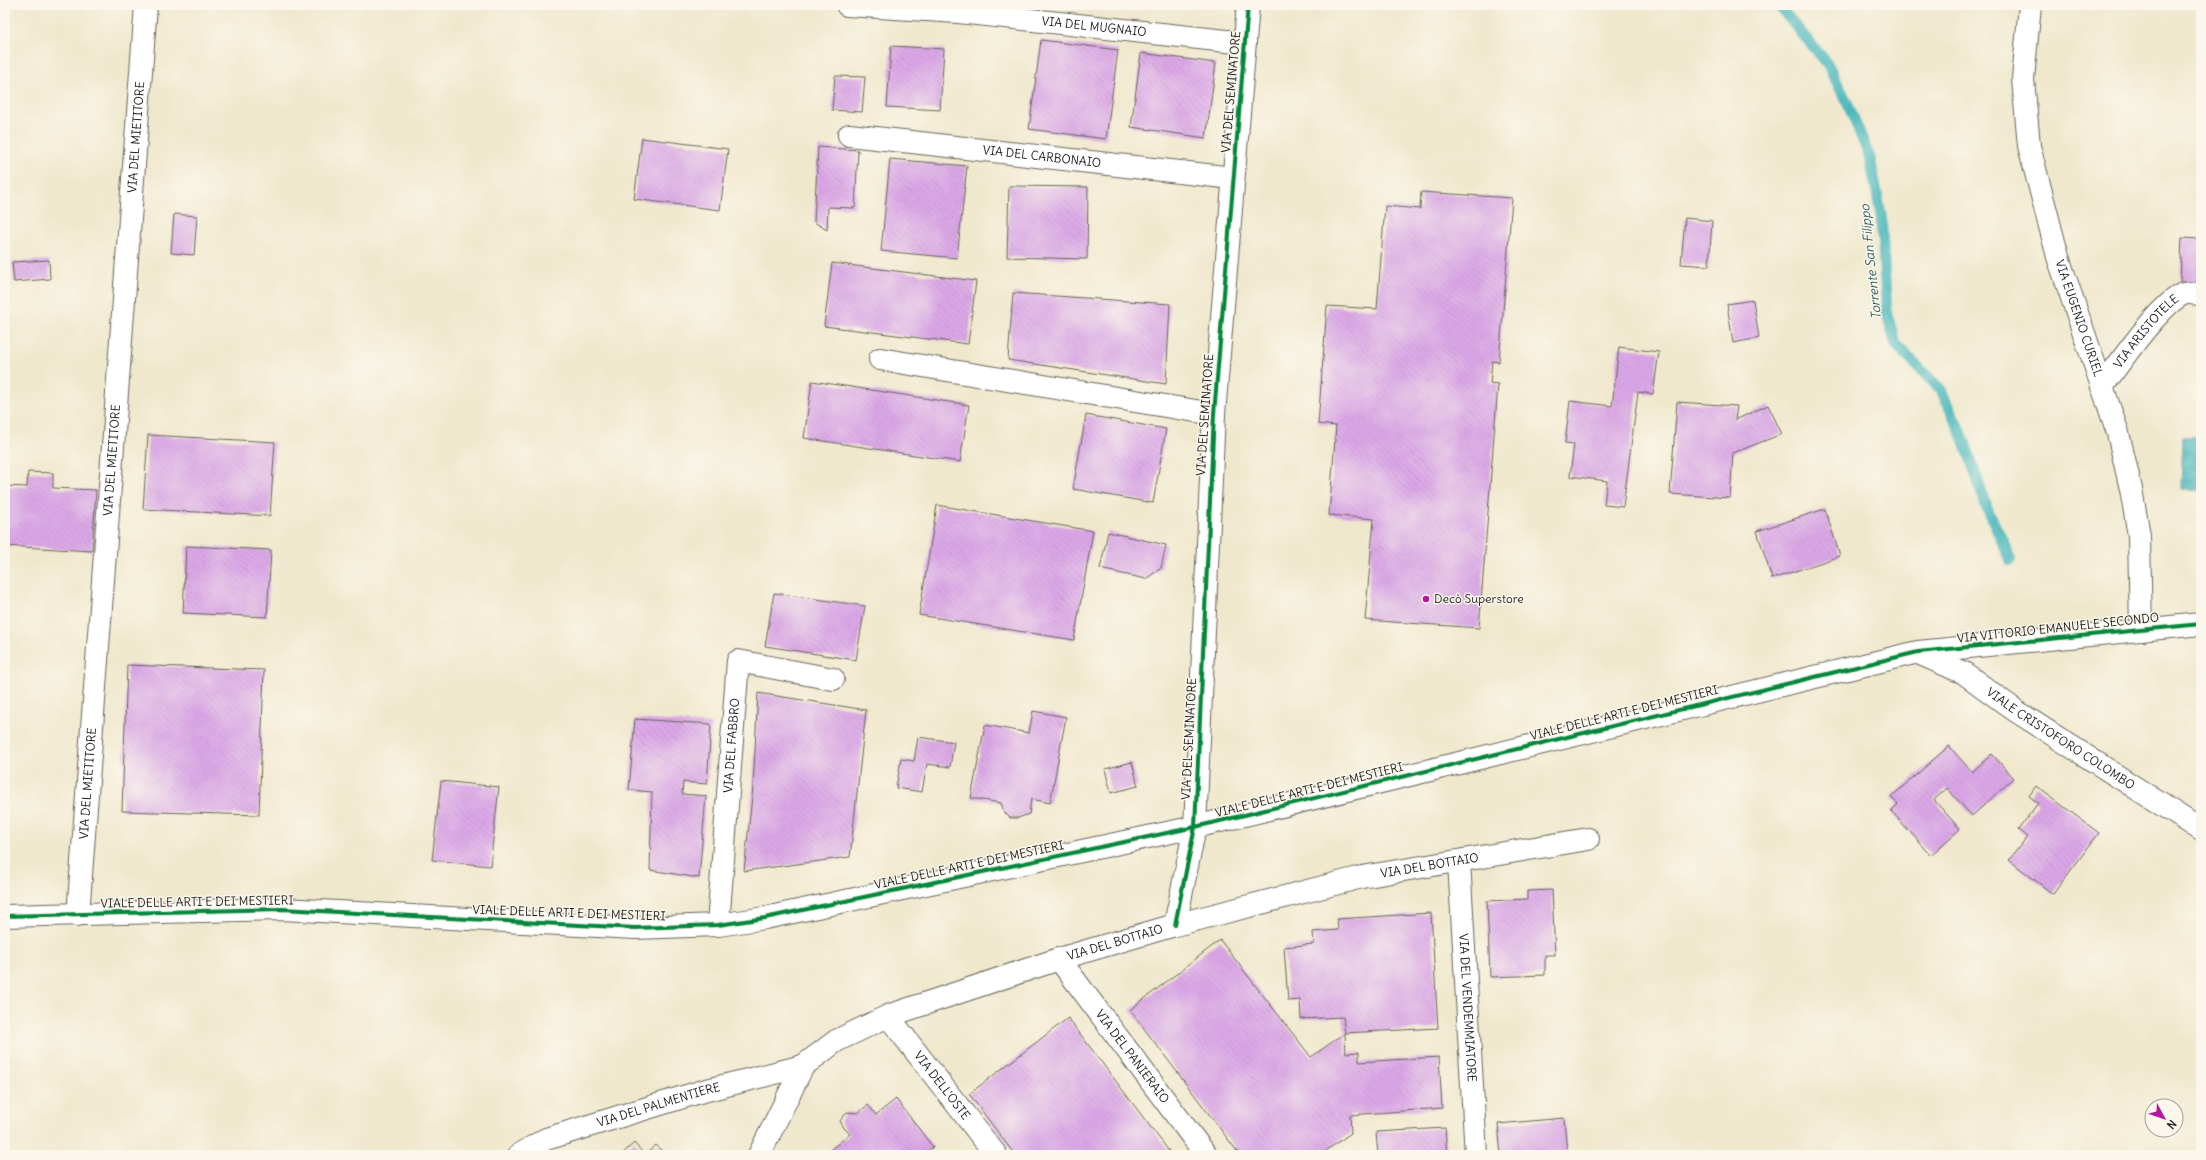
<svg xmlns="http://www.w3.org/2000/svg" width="2206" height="1160" font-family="Delius,sans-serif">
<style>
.water{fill:url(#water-ripples);stroke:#31696c}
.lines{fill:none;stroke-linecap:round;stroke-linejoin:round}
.stream{stroke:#46b6bb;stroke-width:11}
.building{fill:url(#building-back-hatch)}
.minor-casing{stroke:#66635a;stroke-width:24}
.minor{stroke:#fff;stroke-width:22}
.cycleway-casing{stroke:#fbf7ec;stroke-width:6}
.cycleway{stroke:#00873e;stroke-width:4}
.poi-dot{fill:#b5179e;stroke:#fbf7ec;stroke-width:1.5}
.labels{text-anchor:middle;stroke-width:3;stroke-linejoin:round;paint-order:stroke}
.street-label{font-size:12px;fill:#1c1c1c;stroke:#fbf7ec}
.poi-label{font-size:12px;fill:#1c1c1c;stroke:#fbf7ec;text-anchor:start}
.water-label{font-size:13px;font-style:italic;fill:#2f6164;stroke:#fbf7ec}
</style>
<defs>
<pattern id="water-ripples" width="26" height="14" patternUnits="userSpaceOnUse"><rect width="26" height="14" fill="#46b6bb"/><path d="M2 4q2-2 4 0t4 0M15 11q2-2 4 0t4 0" fill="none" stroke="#3a9397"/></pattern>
<pattern id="building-back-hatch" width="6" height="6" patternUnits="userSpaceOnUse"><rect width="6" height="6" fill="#dba7e7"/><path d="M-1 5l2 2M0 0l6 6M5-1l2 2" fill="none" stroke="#bb8fc6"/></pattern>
</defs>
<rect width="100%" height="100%" fill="#fbf7ec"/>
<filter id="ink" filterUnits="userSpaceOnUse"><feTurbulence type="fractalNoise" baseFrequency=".025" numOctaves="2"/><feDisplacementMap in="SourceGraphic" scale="8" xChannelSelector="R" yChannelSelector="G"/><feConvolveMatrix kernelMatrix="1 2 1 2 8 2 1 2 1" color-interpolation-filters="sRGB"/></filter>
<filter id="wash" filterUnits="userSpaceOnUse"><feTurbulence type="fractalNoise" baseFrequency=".012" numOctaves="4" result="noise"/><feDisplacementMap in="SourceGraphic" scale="16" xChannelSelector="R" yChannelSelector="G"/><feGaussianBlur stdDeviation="0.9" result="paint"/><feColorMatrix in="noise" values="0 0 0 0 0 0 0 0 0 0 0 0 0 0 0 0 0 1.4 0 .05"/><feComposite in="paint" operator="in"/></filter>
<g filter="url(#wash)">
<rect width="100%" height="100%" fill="#f0e8cd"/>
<path class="water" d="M2183,437h18v53h-20z"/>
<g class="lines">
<path class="stream" d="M1778,5l49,58 20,39 23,56 11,56 6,100 9,31 45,45 23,49 22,67 25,54"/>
</g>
<g id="blocks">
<path class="building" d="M1041,40l77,10 -12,89 -77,-10z
M891,46l53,3 -4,61 -53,-3z
M1141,53l75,10 -10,75 -75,-11z
M835,76l30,1 -3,35 -30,-2z
M642,138l86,11 -8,61 -86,-11z
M818,147l40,3 -3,58 -27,-1 -1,23 -13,-8z
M890,159l77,7 -10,92 -76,-7z
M1009,186l79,1 -1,72 -80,-2z
M1421,192l91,6 -13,164 -7,-1 -2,22 8,1 -19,244 -114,-8 9,-101 -45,-4 7,-89 -18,-2 9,-118 50,3 8,-103 35,3z
M174,214l23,2 -3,39 -23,-2z
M1685,218l27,3 -3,45 -28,-2z
M2182,238l19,1v44l-21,-1z
M49,260l1,19 -36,3 -2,-20z
M832,263l144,18 -8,63 -144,-18z
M1013,293l157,11 -4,80 -158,-24z
M1753,300l6,38 -26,5 -6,-39z
M1619,347l40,5 -6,42 -15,-2 -15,115 -19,-2 3,-24 -37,-5 4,-32 -9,-1 5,-42 42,5z
M812,381l157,24 -9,57 -156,-24z
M1677,402l60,4 -2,14 33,-15 14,29 -49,19 -3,45 -60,-4z
M1086,415l80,14 -13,74 -80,-14z
M148,435l127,7 -5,74 -127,-7z
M28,472l25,1v15l43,2 -4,61 -87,-5v-60l22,1z
M937,505l156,26 -19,109 -155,-25z
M1825,509l15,47 -68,23 -15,-48z
M1108,532l58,13 -5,23 -15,11 -46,-10z
M186,546l85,4 -4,67 -84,-4z
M774,593l91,13 -9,54 -91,-14z
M127,665l137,5 -5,145 -137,-4z
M758,693l108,17 -16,147 -106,14 9,-84z
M1033,711l33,6 -16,86 -19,-4 -2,15 -11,4h-8l-6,-6 -3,-9 -30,-5 14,-73 44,8z
M635,719l76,5 -4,60 -24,-2 -1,12 24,2 -7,82 -49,-8 2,-78 -23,-2z
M918,737l36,5 -4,25 -23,-3 -5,28 -26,-4 5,-29 13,2z
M1949,746l23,26 20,-18 22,24 -42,38 -25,-28 -13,12 26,29 -29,26 -40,-44 7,-7 -7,-7z
M1132,762l6,24 -27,7 -6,-24z
M441,781l58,6 -9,79 -58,-6z
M2036,786l63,47 -46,61 -44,-34 18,-23 -9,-7 20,-27 -9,-7z
M1552,890l3,65h-10v20l-55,2 -3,-76 40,-2v-8z
M1431,913l7,115 -93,5 1,20 13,-1v10l80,-5 3,51 -92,7 1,18 -31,22h-80l-110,-145 90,-70 91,117 34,-24 -2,-16 -42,2 -1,-19 -12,1 -4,-54 30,-3 -1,-12 25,-2 -1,-11z
M1068,1018l78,103 26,34h-157l-46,-61z
M896,1099l37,48 -11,8 -97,-1 25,-20 -6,-6 -4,-7 7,-9 11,1 10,-8 8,10z
M1564,1118l3,37h-66l-3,-31z
M1445,1128l2,27h-69l-2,-23z
M634,1143l11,12 11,-10 10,10h-45z"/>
</g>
</g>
<g filter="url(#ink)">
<use href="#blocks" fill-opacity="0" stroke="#66635a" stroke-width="1"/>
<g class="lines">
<g class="minor-casing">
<g id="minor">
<path id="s1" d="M847,5l111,7 287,31"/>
<path id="s2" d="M2030,5l-7,74 6,67 29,111 60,176 13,56 8,46 2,95"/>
<path id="s3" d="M849,135l384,43"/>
<path d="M880,359l334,55"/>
<path id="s4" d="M2102,387c17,-23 57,-82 81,-93 5,-2 13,0 18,0"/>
<path id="s5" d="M1918,653l46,20 52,38 185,119"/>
<path id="s6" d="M1459,861l17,294"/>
<path id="s7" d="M78,915l68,-910"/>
<path d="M5,916l277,-7 353,19 83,-3 47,-7 430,-91 723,-175 283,-28"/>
<path id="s8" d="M718,925l20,-264 95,18"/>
<path d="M1175,925l20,-98 19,-413 34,-409"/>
<path id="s9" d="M1059,959l147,196"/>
<path id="s10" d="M888,1016l108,139"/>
<path id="s11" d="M519,1155l27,-16 157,-48 100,-25"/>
<path id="s12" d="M759,1155l44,-89 33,-25 52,-25 171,-57 116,-34 187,-48 226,-38"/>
</g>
</g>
<use href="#minor" class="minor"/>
<g class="cycleway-casing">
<path id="cycleway" d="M5,916l277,-7 353,19 83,-3 47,-7 430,-91 723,-175 283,-28
M1175,925l20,-98 19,-413 34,-409"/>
</g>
<use href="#cycleway" class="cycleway"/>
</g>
</g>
<circle class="poi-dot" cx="1426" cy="599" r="4"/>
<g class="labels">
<g class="street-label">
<text dy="4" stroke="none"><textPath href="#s1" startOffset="248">VIA DEL MUGNAIO</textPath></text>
<text transform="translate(1231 92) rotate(-85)" y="4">VIA DEL SEMINATORE</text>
<text dy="4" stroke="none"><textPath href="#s7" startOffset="780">VIA DEL MIETITORE</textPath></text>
<text dy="4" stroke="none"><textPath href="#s3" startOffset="194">VIA DEL CARBONAIO</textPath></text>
<text dy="4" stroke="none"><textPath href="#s2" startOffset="321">VIA EUGENIO CURIEL</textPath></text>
<text dy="4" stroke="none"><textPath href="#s4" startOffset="71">VIA ARISTOTELE</textPath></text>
<text transform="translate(1205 415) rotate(-86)" y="4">VIA DEL SEMINATORE</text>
<text dy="4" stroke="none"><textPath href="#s7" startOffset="456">VIA DEL MIETITORE</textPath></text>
<text transform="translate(2058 628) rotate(-6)" y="4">VIA VITTORIO EMANUELE SECONDO</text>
<text transform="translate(1624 713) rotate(-14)" y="4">VIALE DELLE ARTI E DEI MESTIERI</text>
<text dy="4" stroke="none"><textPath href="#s5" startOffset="167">VIALE CRISTOFORO COLOMBO</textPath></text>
<text transform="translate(1189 739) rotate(-87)" y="4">VIA DEL SEMINATORE</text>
<text dy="4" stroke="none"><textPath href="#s8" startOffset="180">VIA DEL FABBRO</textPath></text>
<text dy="4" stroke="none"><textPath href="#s7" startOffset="132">VIA DEL MIETITORE</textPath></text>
<text transform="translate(1309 790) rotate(-14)" y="4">VIALE DELLE ARTI E DEI MESTIERI</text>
<text transform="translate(969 865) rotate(-12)" y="4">VIALE DELLE ARTI E DEI MESTIERI</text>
<text dy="4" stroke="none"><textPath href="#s12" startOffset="761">VIA DEL BOTTAIO</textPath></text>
<text transform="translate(197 902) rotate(-1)" y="4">VIALE DELLE ARTI E DEI MESTIERI</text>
<text transform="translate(569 913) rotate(2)" y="4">VIALE DELLE ARTI E DEI MESTIERI</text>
<text dy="4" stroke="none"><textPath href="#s12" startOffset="437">VIA DEL BOTTAIO</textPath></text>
<text dy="4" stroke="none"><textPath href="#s6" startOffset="147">VIA DEL VENDEMMIATORE</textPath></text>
<text dy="4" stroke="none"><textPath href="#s9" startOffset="122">VIA DEL PANIERAIO</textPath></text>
<text dy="4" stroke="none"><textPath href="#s10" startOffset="88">VIA DELL'OSTE</textPath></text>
<text dy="4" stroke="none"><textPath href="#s11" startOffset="149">VIA DEL PALMENTIERE</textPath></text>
</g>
<g class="poi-label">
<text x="1434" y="603">Decò Superstore</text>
</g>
<g class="water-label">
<text transform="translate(1870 262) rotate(-96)" y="5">Torrente San Filippo</text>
</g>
</g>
<rect width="2206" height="1160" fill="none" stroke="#fbf7ec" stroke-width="20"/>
<g transform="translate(2164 1118) rotate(130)"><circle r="19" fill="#fbf7ec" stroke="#a29f99"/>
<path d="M0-3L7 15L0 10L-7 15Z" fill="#b5179e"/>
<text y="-6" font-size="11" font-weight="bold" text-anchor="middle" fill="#1c1c1c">N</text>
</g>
</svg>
